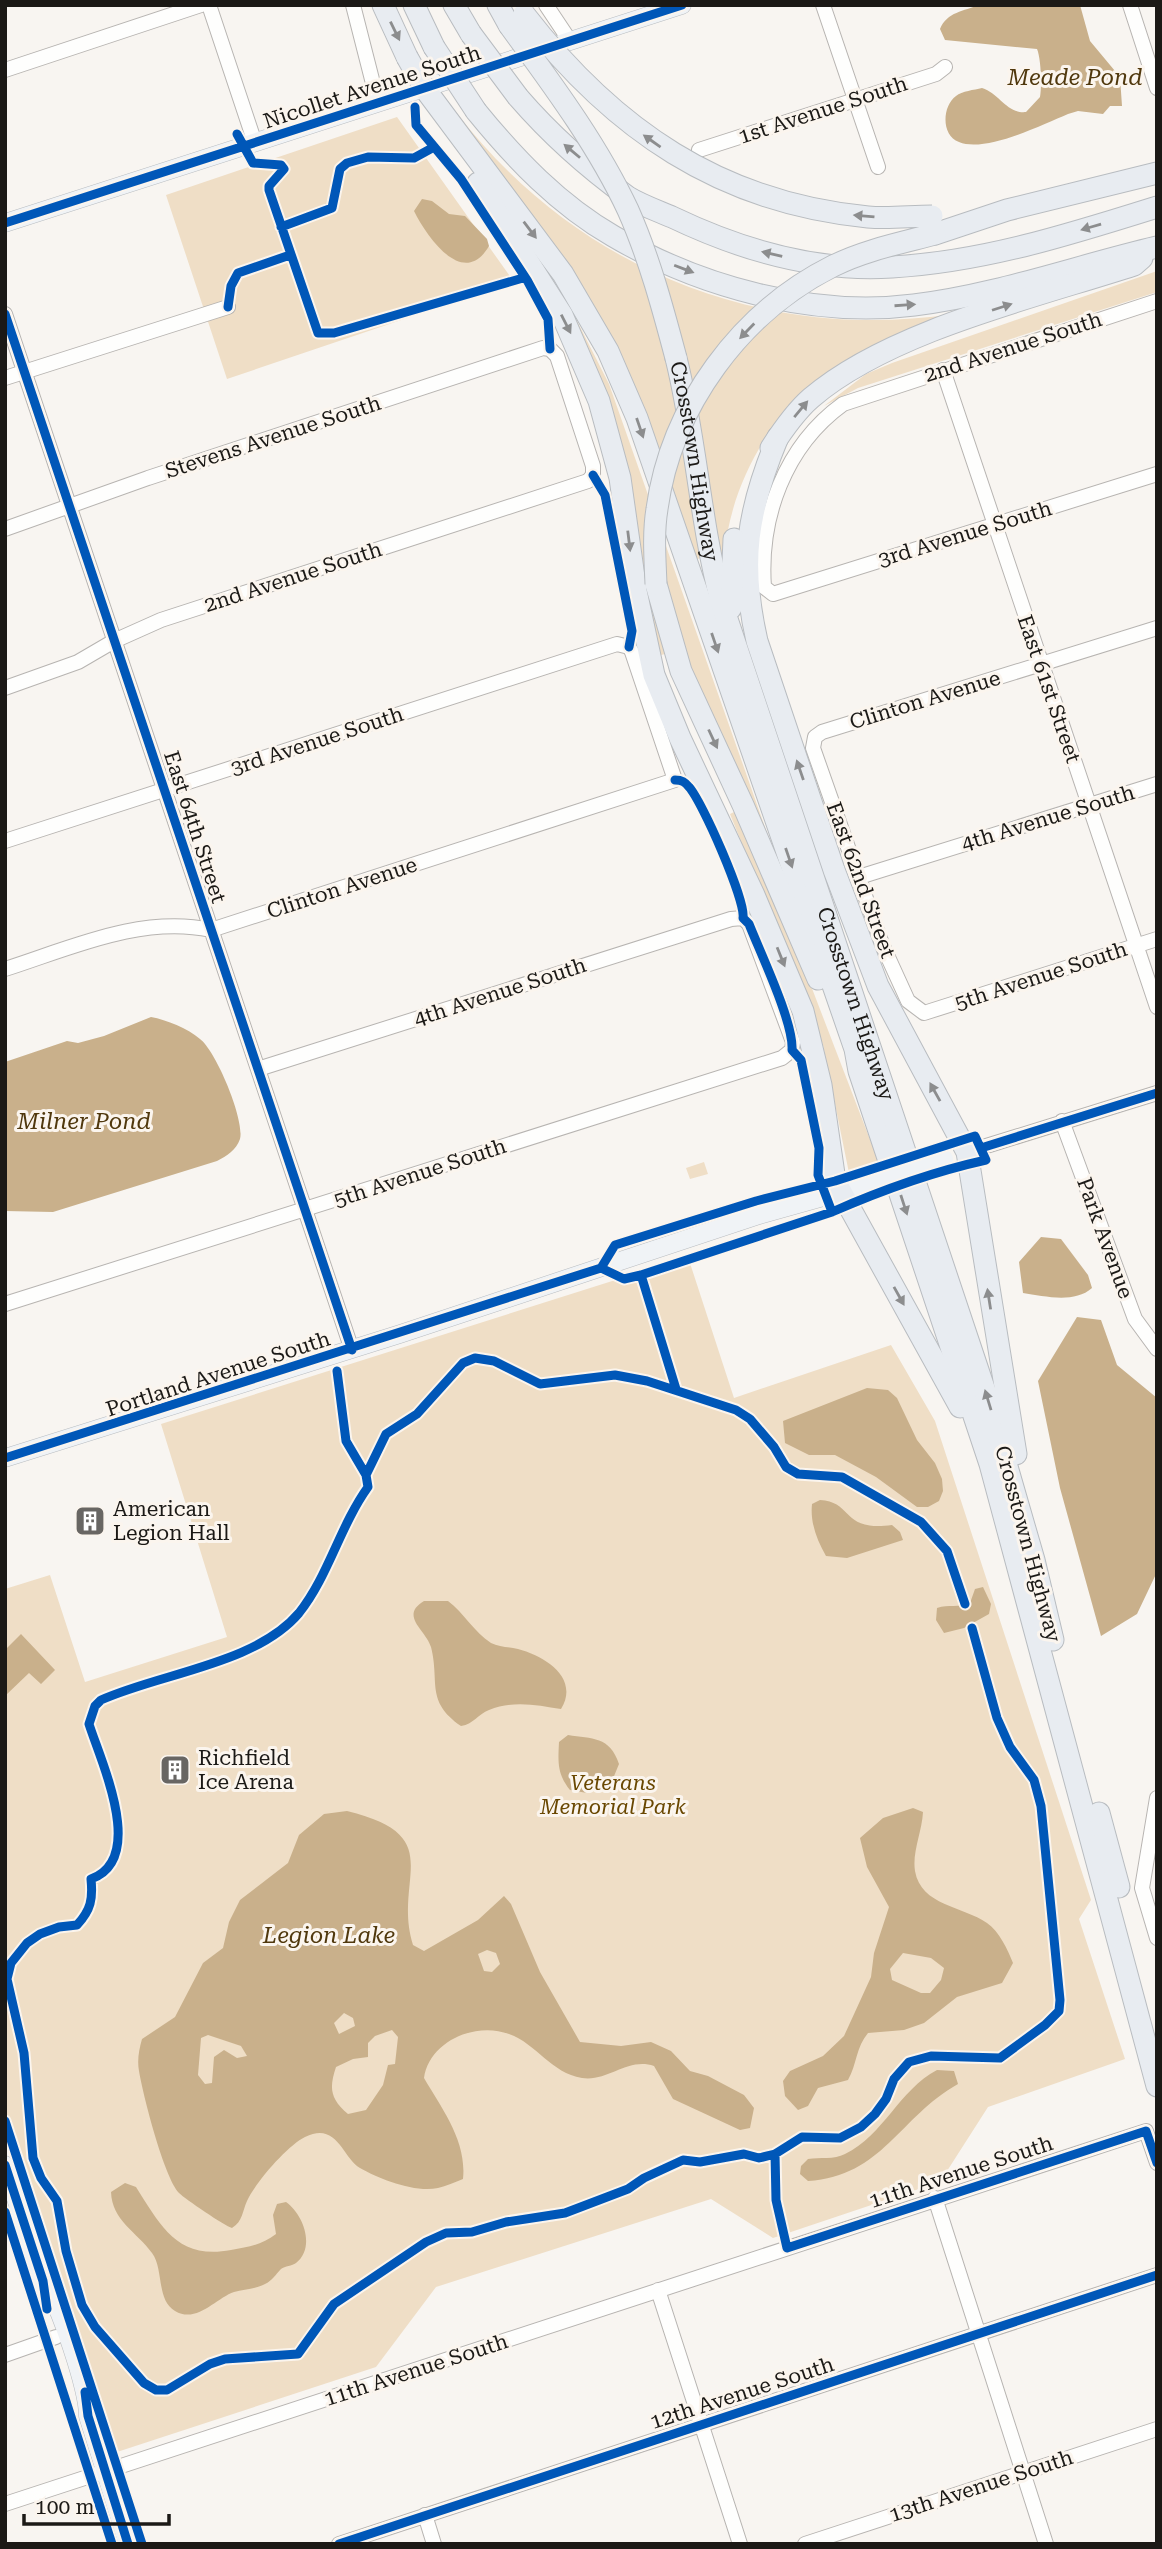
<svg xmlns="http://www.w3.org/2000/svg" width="1162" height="2549" font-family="'Roboto Serif',serif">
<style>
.green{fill:#efdec6}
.water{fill:#c9b08b;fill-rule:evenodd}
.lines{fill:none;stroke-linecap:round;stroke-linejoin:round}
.minor-casing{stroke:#b7b4b1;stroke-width:16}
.major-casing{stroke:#b8bcc0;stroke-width:19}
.highway-casing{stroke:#b8bcc0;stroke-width:23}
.minor{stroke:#fefefd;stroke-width:14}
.major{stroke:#f0f3f6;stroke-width:18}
.highway{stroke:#e8ecf1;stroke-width:21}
.major-bridge-casing{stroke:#b8bcc0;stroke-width:19;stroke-linecap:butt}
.highway-bridge-casing{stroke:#b8bcc0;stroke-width:23;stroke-linecap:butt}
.major-bridge{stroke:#f0f3f6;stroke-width:18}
.highway-bridge{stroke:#e8ecf1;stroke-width:21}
.cycleway-casing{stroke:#fbf5ee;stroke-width:13}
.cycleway{stroke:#0057b8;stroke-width:9}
.oneway{fill:#8c8d8e}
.labels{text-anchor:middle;stroke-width:6;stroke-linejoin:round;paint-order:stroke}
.street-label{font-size:21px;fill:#1b1916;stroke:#fbf5ee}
.poi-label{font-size:21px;fill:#1b1916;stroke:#fbf5ee;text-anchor:start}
.park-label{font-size:21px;font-style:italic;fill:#694701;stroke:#fbf5ee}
.water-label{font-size:23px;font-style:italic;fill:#50380d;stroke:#fbf5ee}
</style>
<rect width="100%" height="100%" fill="#f8f5f1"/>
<path class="green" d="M456,112c118,155 304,231 497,202l-172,102c-32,42 -53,90 -57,143h-2l-33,-187 -14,28 26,158 -7,2 -56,-154 -186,-290z
M397,117l117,165 -287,97 -61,-184z
M1157,271v21l-299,96 -34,18 42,-32 26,-11z
M553,284l22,33 34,67 158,449 -5,1 -63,-135 -18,-49 -24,6 20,58 24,52 -3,1c-20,-42 -39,-84 -49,-129 -15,-66 -18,-134 -34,-200 -14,-54 -39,-103 -64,-152z
M736,811l72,167 71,185 -30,10 -26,-128 -93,-231z
M704,1162l4,12 -18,5 -4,-11z
M688,1257l46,141 157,-53 44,76 156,479 -12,19 46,140 -137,48 -48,75 -167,56 -62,-39 -275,88 -60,80 -262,86 -109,-334v-530l45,-14 35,107 142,-45 -66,-213z"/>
<path class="water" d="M979,5h101l10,36 30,36 2,29h-12l-7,8 -25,-3 -10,3c-26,11 -83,39 -109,28 -18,-6 -17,-36 -3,-46 6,-5 18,-6 26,-8 18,6 25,26 44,24l14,-15c2,-11 1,-39 -3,-48l-92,-9 -5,-11c7,-17 24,-18 39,-24z
M422,199l10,2 17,13 16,2 22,23 2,7c-25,43 -61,-7 -75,-35z
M151,1017c16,3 36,11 49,22 16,12 45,81 40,100 -4,11 -13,17 -23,22l-164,51 -48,-1v-149l62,-21 11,2 26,-7z
M1041,1237l20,2 27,36 4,13c-18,16 -48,8 -69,5l-4,-31z
M1077,1317l24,3 16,45 40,33v174l-20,42 -36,22 -41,-148 -22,-107z
M867,1388l21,2 9,8 20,42 18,23 7,16 1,12 -4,10 -11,6h-11l-41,-30 -41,-22h-26l-24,-12 -2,-22z
M820,1500c34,2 21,32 72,25l8,7 3,8 -56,18 -21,-2c-9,-16 -16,-33 -14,-52z
M983,1587l8,17 -2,10 -25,14 -20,5 -8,-13 1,-12c12,-4 21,0 33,-5l5,-14z
M424,1601h24c16,12 26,31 43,42 8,4 18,4 27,6 27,7 62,29 43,60 -24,-4 -48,-9 -72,1 -11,4 -15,14 -28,16 -36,-25 -21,-44 -30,-79 -5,-17 -32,-31 -7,-46z
M21,1634l34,36 -14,14 -12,-11 -24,23v-46z
M568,1735c24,4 42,1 51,29l-7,17 -25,12 -17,-3c-13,-16 -12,-28 -11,-48z
M913,1808l10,4c-1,20 -11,40 -8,59 6,35 48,35 72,52 12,8 21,27 26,40l-11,20 -45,14 -33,26 -20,7 -36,3c-12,14 -11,31 -20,47l-30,8 -10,18 -10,4 -13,-14 -2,-15 7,-10 33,-15 21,-20 27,-59 3,-24 15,-46 -22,-40 -7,-29 23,-20zM903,1953l28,5 13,10 -3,12 -11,13h-9l-29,-13 -2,-11z
M347,1811c103,25 45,67 66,134l11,6 54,-31 26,-24 7,8 29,68 40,70 41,4 30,-4 20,9 19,20 18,5 36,19 10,13 -4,20 -10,2 -67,-31 -19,-33c-26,-9 -46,16 -72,12 -31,-5 -45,-34 -73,-44 -34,-13 -80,8 -85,44 18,31 43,63 39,101 -8,3 -17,7 -25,9 -23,5 -59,-9 -78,-20 -18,-11 -23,-47 -55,-31 -17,8 -50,46 -58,64 -5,11 -4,20 -15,27 -7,-2 -47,-29 -53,-35 -15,-16 -36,-98 -40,-122 -2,-11 0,-21 3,-32l33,-22 28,-54 20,-15 6,-26 11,-22 48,-37 11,-28 25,-21zM487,1950l9,3 4,11 -8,8 -8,-1 -6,-17zM344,2013l9,5 2,8 -16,8 -5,-11zM392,2030l6,7 -3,27 -7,1 -5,20 -17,25 -18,4c-18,-15 -19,-26 -12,-47l17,-8 15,-2v-14l7,-7zM208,2035l33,11 6,10 -10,2 -13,-8 -10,7 -2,26 -7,1 -7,-9 3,-37z
M937,2070l17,1 4,13c-59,33 -75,92 -150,97l-8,-7 1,-8 7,-7c12,-2 26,1 37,-5 39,-19 54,-64 92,-84z
M125,2183l11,4c25,39 41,73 95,63 17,-3 31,-5 45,-16l-3,-19 4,-11 9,-2c17,12 30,45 10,61 -4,3 -11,3 -15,6 -5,5 -9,12 -16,15 -9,5 -21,5 -31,8 -18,6 -37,32 -59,19 -19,-11 -11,-42 -23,-58 -15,-21 -40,-32 -41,-61z"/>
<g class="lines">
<g class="minor-casing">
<path id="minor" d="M209,5l46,138
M353,5l25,98
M546,5l24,36
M823,5l55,162
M1130,5l27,83
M5,70l196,-65
M699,150l237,-76 9,-7
M1157,301l-314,103c-58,42 -84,113 -79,183l9,7 384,-120
M5,314l347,1036
M943,370l214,637
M5,378l223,-71
M5,529l143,-51 395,-130 7,1 7,7 36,110v9l-5,6 -427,139 -47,21 -36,21 -73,26
M1157,628l-335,104 -7,5 -2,11 69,196 26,57 16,12 233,-74
M5,841l612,-197 12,3 3,5 43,128 -464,150c-70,-15 -140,18 -206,39
M859,877l298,-93
M1062,1121l73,198 22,30
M967,1152l190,-59
M5,1304l777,-246 10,-8 1,-8 -44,-118 -6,-6 -12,1 -473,150
M1157,1798l-15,90 15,50
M935,2198l111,346
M658,2290l82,254
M5,2355l51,-18
M5,2504l1141,-373 11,32
M425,2515l9,29
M339,2544l818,-269
M805,2544l352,-115"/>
</g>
<g class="major-casing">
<path id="major" d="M5,223l677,-218
M5,1458l395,-124 359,-119 114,-32
M5,2165l38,116v11
M43,2281c16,20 45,109 45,135l40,128"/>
</g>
<g class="highway-casing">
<g id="highway">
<path d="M383,5l24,52"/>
<path d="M414,5l20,42"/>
<path d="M454,5l17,29"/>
<path d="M498,5l11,20"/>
<path d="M425,89l138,185 45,77 29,67 218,631 4,22 131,393 167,622"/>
<path d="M518,97c32,37 70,71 110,100 13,8 30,14 44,20 69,33 144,55 220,50 91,-5 179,-33 265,-60"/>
<path d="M476,111c39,48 83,94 137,125 87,51 200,82 301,69 83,-10 162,-39 243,-58"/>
<path d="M478,183l84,132 37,86 21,77 16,113 18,84 26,63 74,157 49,116 18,74 14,96 125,226"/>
<path d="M935,234l72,-24 150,-37"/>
<path id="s1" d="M676,358c20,80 24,164 45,243l265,793 48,166 19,80"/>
<path d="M778,437c-31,74 -39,126 -21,204l77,229 44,116 89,166 49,302"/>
<path d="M771,448c11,-17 25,-37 40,-50 78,-67 225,-101 323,-133l8,-7"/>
<path d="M656,584l25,87 62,134 75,174"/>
<path d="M731,608l3,-69"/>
<path d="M1099,1813l20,74"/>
</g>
</g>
<use href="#minor" class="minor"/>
<use href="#major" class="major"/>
<use href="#highway" class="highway"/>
<g class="major-bridge-casing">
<path id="major-bridge" d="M873,1183l71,-24"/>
</g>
<g class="highway-bridge-casing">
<path id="highway-bridge" d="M524,14c89,115 196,189 344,203 21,2 43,-1 64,-1
M509,25c43,59 88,119 119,185 21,47 35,99 48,148
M471,34l47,63
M434,47l42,64
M407,57l18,32
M656,584c-1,-25 -3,-51 1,-75 14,-103 84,-197 176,-243 32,-16 68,-23 102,-32"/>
</g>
<use href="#major-bridge" class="major-bridge"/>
<use href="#highway-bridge" class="highway-bridge"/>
<g class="cycleway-casing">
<path id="cycleway" d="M415,107l1,18 45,54 66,101
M237,134l16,29 28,2 3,4 -15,17v4l49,143h16l189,-55 4,2 21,39 2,30
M5,223l677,-218
M281,227l51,-19 8,-39 7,-6 21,-6 46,1 20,-11
M228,307l3,-21 7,-13 52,-18
M5,314l347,1036
M593,475l12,20 27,136 -3,16
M675,780c7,0 10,2 14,7 13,14 57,114 54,131l6,6c11,28 45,99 43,126l9,10 18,88 -1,27 14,37
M975,1136l11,24c-54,12 -104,30 -154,52l-191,63 -17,4 -23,-11 14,-23 141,-44 79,-20z
M981,1148l176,-55
M641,1275l35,114
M337,1371l9,70 20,34
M5,1458l596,-190
M965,1604l-18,-53 -26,-29 -79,-45 -44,-3 -12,-7 -12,-20 -24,-28 -14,-9 -89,-29 -32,-6 -75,9 -46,-23 -19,-3 -12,5 -46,51 -31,20 -20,41 2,12c-28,39 -40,90 -69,126 -43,51 -138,60 -198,87l-6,6 -6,18c12,38 58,135 2,155 2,20 0,31 -14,46l-18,2 -19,7 -13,9 -16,20 -4,16 17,74 9,105 8,20 16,23 9,50 16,54 13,22 49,56 12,7h11l43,-26 15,-5 73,-5 36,-50 92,-62 20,-9 26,-1 34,-10 59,-9 63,-24 16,-11 39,-18 17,2 44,-8 15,4 16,-4 27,-17 38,1 21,-11 14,-13 11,-15 8,-20 15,-17 22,-6 69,2 45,-33 14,-14 1,-11 -19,-194 -7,-26 -24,-33 -13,-29 -25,-90
M5,2121l137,423
M775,2154l1,46 11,48 359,-117 11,32
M5,2165l38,116 4,28
M5,2212l107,332
M85,2392l3,24 40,128
M339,2544l818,-269"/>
</g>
<use href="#cycleway" class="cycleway"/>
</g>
<defs><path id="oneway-solid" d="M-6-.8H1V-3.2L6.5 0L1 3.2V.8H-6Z" transform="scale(1.75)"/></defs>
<g class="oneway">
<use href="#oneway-solid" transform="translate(395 31) rotate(64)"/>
<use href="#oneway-solid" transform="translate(652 141) rotate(-145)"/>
<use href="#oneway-solid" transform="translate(572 151) rotate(-140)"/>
<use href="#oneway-solid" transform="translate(864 216) rotate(-175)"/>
<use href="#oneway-solid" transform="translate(1091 227) rotate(164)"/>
<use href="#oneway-solid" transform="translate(530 230) rotate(53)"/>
<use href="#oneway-solid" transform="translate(772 254) rotate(-167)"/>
<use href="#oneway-solid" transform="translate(684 269) rotate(21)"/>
<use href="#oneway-solid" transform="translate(905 305) rotate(-4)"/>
<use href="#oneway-solid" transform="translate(1002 307) rotate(-18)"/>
<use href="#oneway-solid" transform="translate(566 324) rotate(63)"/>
<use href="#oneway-solid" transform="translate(747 331) rotate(134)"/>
<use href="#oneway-solid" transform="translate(801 409) rotate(-50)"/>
<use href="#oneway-solid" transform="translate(640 428) rotate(71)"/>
<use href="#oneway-solid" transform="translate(629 541) rotate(83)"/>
<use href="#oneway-solid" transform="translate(715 643) rotate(71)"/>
<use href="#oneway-solid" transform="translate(713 739) rotate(65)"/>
<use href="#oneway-solid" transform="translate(800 770) rotate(-109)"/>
<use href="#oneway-solid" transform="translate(789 858) rotate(71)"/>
<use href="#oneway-solid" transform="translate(781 957) rotate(68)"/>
<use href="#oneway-solid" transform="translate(935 1092) rotate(-119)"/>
<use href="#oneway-solid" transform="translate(904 1205) rotate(72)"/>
<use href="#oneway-solid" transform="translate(899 1296) rotate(61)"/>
<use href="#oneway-solid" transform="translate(989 1299) rotate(-99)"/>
<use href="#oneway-solid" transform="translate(988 1400) rotate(-107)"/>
</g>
<defs>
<g id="building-square" transform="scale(1.575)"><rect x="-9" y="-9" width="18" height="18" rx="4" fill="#686663" stroke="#fbf5ee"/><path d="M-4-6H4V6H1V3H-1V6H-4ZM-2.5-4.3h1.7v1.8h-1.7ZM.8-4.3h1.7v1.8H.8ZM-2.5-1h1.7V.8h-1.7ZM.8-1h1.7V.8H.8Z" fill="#fff"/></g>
</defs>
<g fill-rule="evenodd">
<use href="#building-square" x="90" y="1521"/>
<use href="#building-square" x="175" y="1770"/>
</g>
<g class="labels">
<g class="street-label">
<text transform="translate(372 87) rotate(-18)" y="7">Nicollet Avenue South</text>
<text transform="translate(823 110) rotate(-18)" y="7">1st Avenue South</text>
<text transform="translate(1013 347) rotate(-18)" y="7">2nd Avenue South</text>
<text transform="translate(273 437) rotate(-18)" y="7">Stevens Avenue South</text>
<text dy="7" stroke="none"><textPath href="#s1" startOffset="105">Crosstown Highway</textPath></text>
<text transform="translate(965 534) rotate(-17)" y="7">3rd Avenue South</text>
<text transform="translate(293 577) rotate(-18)" y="7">2nd Avenue South</text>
<text transform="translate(1049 689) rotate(71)" y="7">East 61st Street</text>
<text transform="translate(925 700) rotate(-17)" y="7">Clinton Avenue</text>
<text transform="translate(317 741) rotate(-18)" y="7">3rd Avenue South</text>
<text transform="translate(1048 818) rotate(-17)" y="7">4th Avenue South</text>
<text transform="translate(195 827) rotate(72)" y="7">East 64th Street</text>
<text transform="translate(861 880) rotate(70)" y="7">East 62nd Street</text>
<text transform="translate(342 888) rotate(-18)" y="7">Clinton Avenue</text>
<text transform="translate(1041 976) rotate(-18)" y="7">5th Avenue South</text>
<text transform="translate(500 992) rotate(-18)" y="7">4th Avenue South</text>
<text dy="7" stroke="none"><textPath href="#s1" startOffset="672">Crosstown Highway</textPath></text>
<text transform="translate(420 1173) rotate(-18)" y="7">5th Avenue South</text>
<text transform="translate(1105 1238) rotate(70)" y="7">Park Avenue</text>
<text transform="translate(218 1374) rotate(-18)" y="7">Portland Avenue South</text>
<text transform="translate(1028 1544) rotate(75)" y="7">Crosstown Highway</text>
<text transform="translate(961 2172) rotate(-18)" y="7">11th Avenue South</text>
<text transform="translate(416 2370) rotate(-18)" y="7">11th Avenue South</text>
<text transform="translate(742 2393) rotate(-18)" y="7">12th Avenue South</text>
<text transform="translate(981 2486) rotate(-18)" y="7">13th Avenue South</text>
</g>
<g class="poi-label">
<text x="113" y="1516">American<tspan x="113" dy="24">Legion Hall</tspan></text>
<text x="198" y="1765">Richfield<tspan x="198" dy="24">Ice Arena</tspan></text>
</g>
<g class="park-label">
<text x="613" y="1790">Veterans<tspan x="613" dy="24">Memorial Park</tspan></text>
</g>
<g class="water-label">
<text x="1075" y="85">Meade Pond</text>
<text x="84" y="1129">Milner Pond</text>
<text x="329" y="1943">Legion Lake</text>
</g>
</g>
<rect width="1162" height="2549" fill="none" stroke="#1b1916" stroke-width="14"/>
<path d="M24 2514v10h145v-10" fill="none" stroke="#1b1916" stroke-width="3.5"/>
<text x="35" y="2514" font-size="21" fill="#1b1916" stroke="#fbf5ee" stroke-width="5" paint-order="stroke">100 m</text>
</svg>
